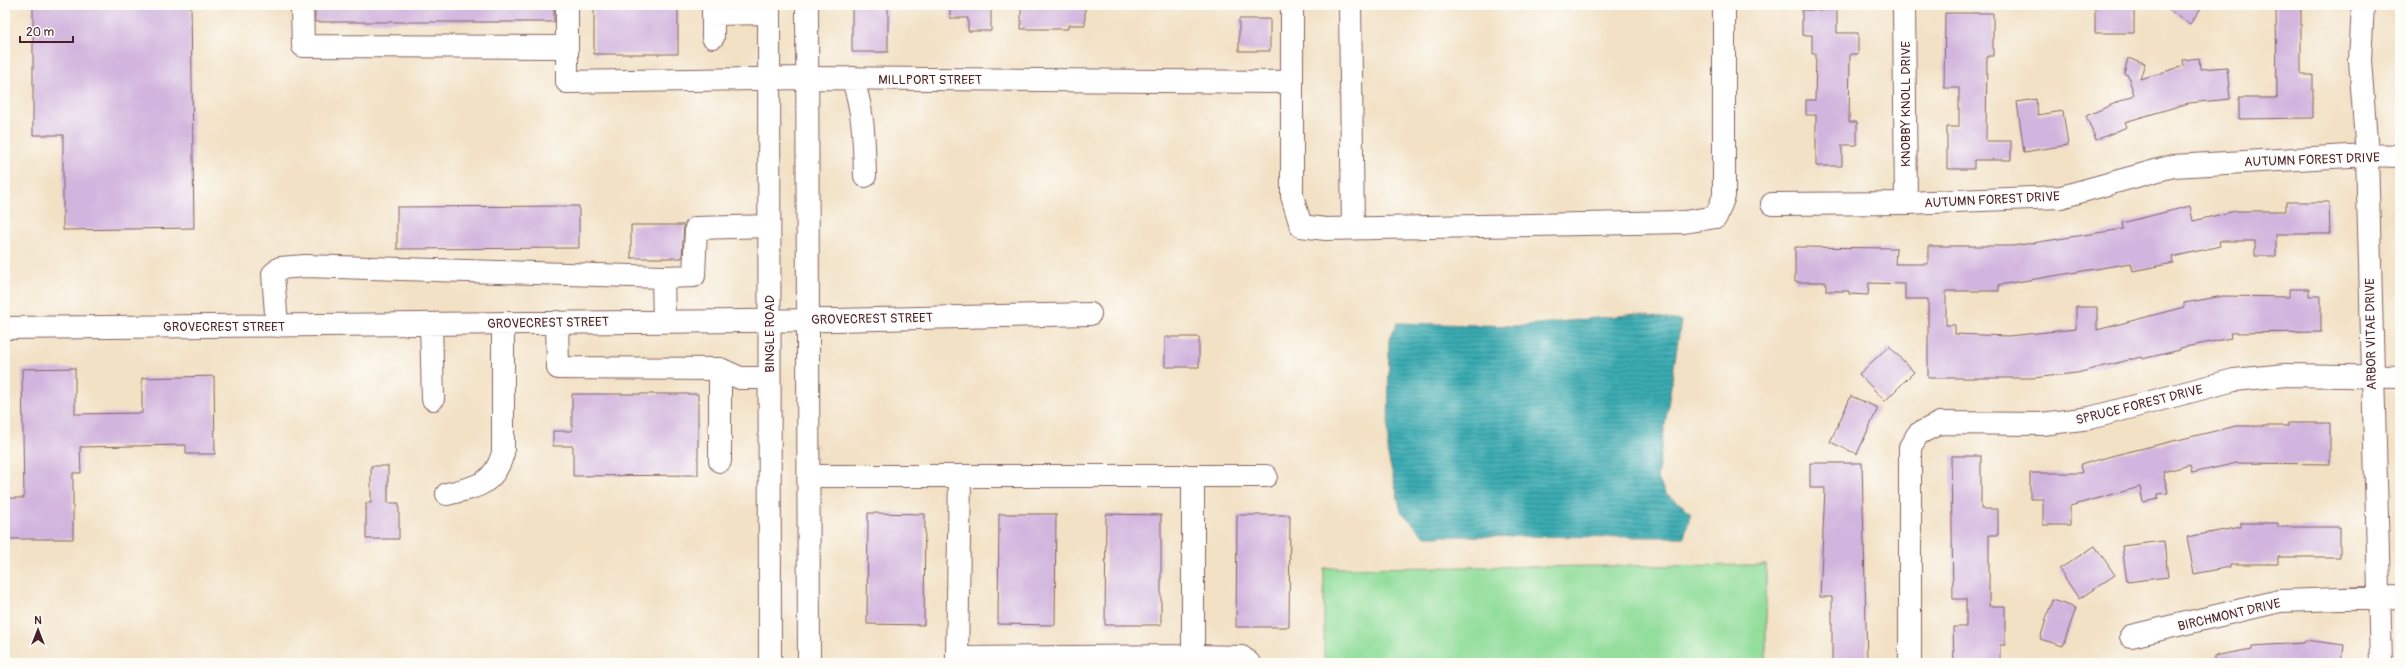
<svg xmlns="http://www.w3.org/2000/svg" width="2405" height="668" font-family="Pangolin,sans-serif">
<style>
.pitch{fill:#93de9b;stroke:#6e7e63}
.water{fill:url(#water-rules);stroke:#42666e}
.building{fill:#d2b5de}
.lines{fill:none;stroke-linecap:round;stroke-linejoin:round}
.minor-casing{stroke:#856361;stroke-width:24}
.major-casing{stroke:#856361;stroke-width:24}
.minor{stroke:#fff;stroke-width:22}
.major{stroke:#fff;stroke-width:22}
.labels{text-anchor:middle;stroke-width:3;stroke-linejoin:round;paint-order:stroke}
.street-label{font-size:13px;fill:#4a1f2b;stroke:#fdfcf7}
</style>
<defs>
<pattern id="water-rules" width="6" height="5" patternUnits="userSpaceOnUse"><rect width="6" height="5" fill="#3aacb2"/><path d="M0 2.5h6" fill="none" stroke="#338b91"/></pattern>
</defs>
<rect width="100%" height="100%" fill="#fdfcf7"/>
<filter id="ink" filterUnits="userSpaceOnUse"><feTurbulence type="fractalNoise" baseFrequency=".025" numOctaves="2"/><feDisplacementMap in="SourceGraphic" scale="8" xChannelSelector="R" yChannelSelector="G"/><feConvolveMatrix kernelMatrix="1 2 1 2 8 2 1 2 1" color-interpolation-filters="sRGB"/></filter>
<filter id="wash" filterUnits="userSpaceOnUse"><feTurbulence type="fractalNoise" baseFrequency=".012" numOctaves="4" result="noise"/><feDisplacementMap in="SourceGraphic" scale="16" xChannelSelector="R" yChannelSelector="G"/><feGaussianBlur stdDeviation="0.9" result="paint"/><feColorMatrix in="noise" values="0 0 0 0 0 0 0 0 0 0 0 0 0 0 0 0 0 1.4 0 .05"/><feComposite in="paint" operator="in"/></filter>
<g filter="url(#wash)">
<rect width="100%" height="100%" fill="#f2e1c5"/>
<path class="pitch" d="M1766,565v98h-442v-95z"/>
<path class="water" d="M1637,314l44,7 -24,156 8,16 26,19 -7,25 -260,-1 -23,-25 -13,-56 1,-115 8,-17 121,3z"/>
<g id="blocks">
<path class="building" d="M33,5h158l3,223 -131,2v-95h-30z
M315,5h239v17h-239z
M594,5h84v49h-84z
M852,5h36v47h-36z
M950,5h41v26h-23v-13h-18z
M1021,5h47v3h17v17h-17v4h-47z
M2095,5h39v28h-39z
M2162,5h41l-13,19z
M2276,5h25v70h12v43l-74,1v-21h38z
M1802,10h35v23h21v21h-8l-1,68h8v23h-15v21h-26v-51h-10v-15h9l1,-46h-4v-19h-10z
M1945,13h48v43h-6l-1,85h25v19h-37v9h-27v-42h12v-39h-15z
M1239,19h31v32h-31z
M2128,58l17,5 -5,16 44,-13 -1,-6 16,-2 1,11 27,-2 3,32 -41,4 -64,19 2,5 -31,13 -10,-24 48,-21 -6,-20 -4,-1z
M2036,99l2,16 25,-4 5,34 -44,7 -7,-50z
M2286,202h43l1,32h-54v22h-21v-15h-36l1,5 -48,11 1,6 -40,8 -2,-8 -132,22v6h-53v34h9v9l53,2 68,-7v-22h21v23l87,-23v-4l39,-7 66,1v-8h20v7h12v36l-91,1 1,5 -51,10v2l-38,9 -1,-2 -64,16 -44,5h-105v-79h-23v-15l-36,-1 -1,12 -19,-1v-3h-23v-9h-31v-35l101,1 -1,16h33v-18h85l110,-17 -1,-6 68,-17 3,15 42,-10h51z
M579,206v42l-182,1v-42z
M631,225h53l-2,33h-51z
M1165,337h34v30h-34z
M1889,346l25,26 -29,29 -26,-27z
M75,368v46l67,-1v-35l72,-2 1,78h-29v-9l-106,2 1,26h-8v66h-68v-41h19l-2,-129z
M572,394h126v81l-125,1v-30h-20v-15h19z
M1851,396l27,12 -21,46 -27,-12z
M2288,423h42v41l-93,-1 -45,10 -2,-8 -27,7 5,21 -10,1v5l-15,3 -3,-15 -70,19v19h-27v-26h-13v-26h52l-2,-8 35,-10 121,-29h52z
M1951,456h30v53h17v26h-9v71h16v39h-5v18h-46l-1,-36h13v-28h-13z
M1810,463h52l5,200h-35v-66h-12l5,-109h-15z
M371,466h17v37h11v36h-33v-36h5z
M868,513l57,1 -1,111 -57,-1z
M999,514h57l-1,111 -57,-1z
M1106,514l55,1v110h-56z
M1237,515h53l-1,112h-53z
M2241,523h37v4h62v30h-62v7h-48v3l-36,7 -7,-37 54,-10z
M2164,541l4,36 -41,5 -5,-36z
M2095,546l20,29 -36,24 -20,-30z
M2052,600l24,8 -13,38 -23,-7z
M2305,640l39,5 -2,18h-128v-7l38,-7v-3l52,-3z"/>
</g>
</g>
<g filter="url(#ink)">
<use href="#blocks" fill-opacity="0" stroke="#856361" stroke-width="1"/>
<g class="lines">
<g class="minor-casing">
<path id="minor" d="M302,5l1,41 264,1
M567,5v77l240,-4 485,4
M713,5v32
M1292,5v191l9,30 25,3 358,-7 32,-5 8,-21v-191
M1350,5l3,223
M1904,5l2,198
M2363,5l-3,55 7,95 14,508
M713,14l56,-1
M852,78c12,32 12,64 13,98
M1772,204l134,-1 155,-6 112,-31 194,-11 33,1
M663,277l31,-1 2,-48 73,-2
M557,322l1,46 162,1 20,9h29
M431,324l2,75
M277,326l-4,-52 7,-6 25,-2 358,11 1,44
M5,328l831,-8 254,-6
M720,369v92
M809,476h457
M960,476l-3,182 236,-2v-180
M447,494c29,-7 47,-9 56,-41v-130
M2131,636l149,-35 120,-4
M1193,656l49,1 7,6
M1910,663v-216l8,-13 22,-11 102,1 48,-6 144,-38 52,-5 114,2"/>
</g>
<g class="major-casing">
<path id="major" d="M769,5l1,658
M807,5l2,658"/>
</g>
<use href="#minor" class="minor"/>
<use href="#major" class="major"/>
</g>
</g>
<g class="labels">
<g class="street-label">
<text x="930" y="84">MILLPORT STREET</text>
<text transform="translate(1905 104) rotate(-90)" y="5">KNOBBY KNOLL DRIVE</text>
<text transform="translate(2312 159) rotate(-2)" y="5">AUTUMN FOREST DRIVE</text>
<text transform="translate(1992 199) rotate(-3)" y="5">AUTUMN FOREST DRIVE</text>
<text transform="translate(872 318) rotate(-1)" y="5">GROVECREST STREET</text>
<text transform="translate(548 322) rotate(-1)" y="5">GROVECREST STREET</text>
<text x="224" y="331">GROVECREST STREET</text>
<text transform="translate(769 334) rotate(-90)" y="5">BINGLE ROAD</text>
<text transform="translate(2370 334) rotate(-91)" y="5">ARBOR VITAE DRIVE</text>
<text transform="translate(2139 404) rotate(-14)" y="5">SPRUCE FOREST DRIVE</text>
<text transform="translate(2229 614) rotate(-13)" y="5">BIRCHMONT DRIVE</text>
</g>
</g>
<rect width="2405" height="668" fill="none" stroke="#fdfcf7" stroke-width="20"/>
<g transform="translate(38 630)" stroke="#fdfcf7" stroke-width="3" paint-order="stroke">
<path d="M0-3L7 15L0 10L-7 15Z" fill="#4a1f2b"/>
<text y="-6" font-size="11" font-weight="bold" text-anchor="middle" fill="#4a1f2b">N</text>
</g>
<path d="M20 36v6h53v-6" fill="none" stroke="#4a1f2b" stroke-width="2"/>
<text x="26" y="36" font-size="12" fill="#4a1f2b" stroke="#fdfcf7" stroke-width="3" paint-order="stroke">20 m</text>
</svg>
